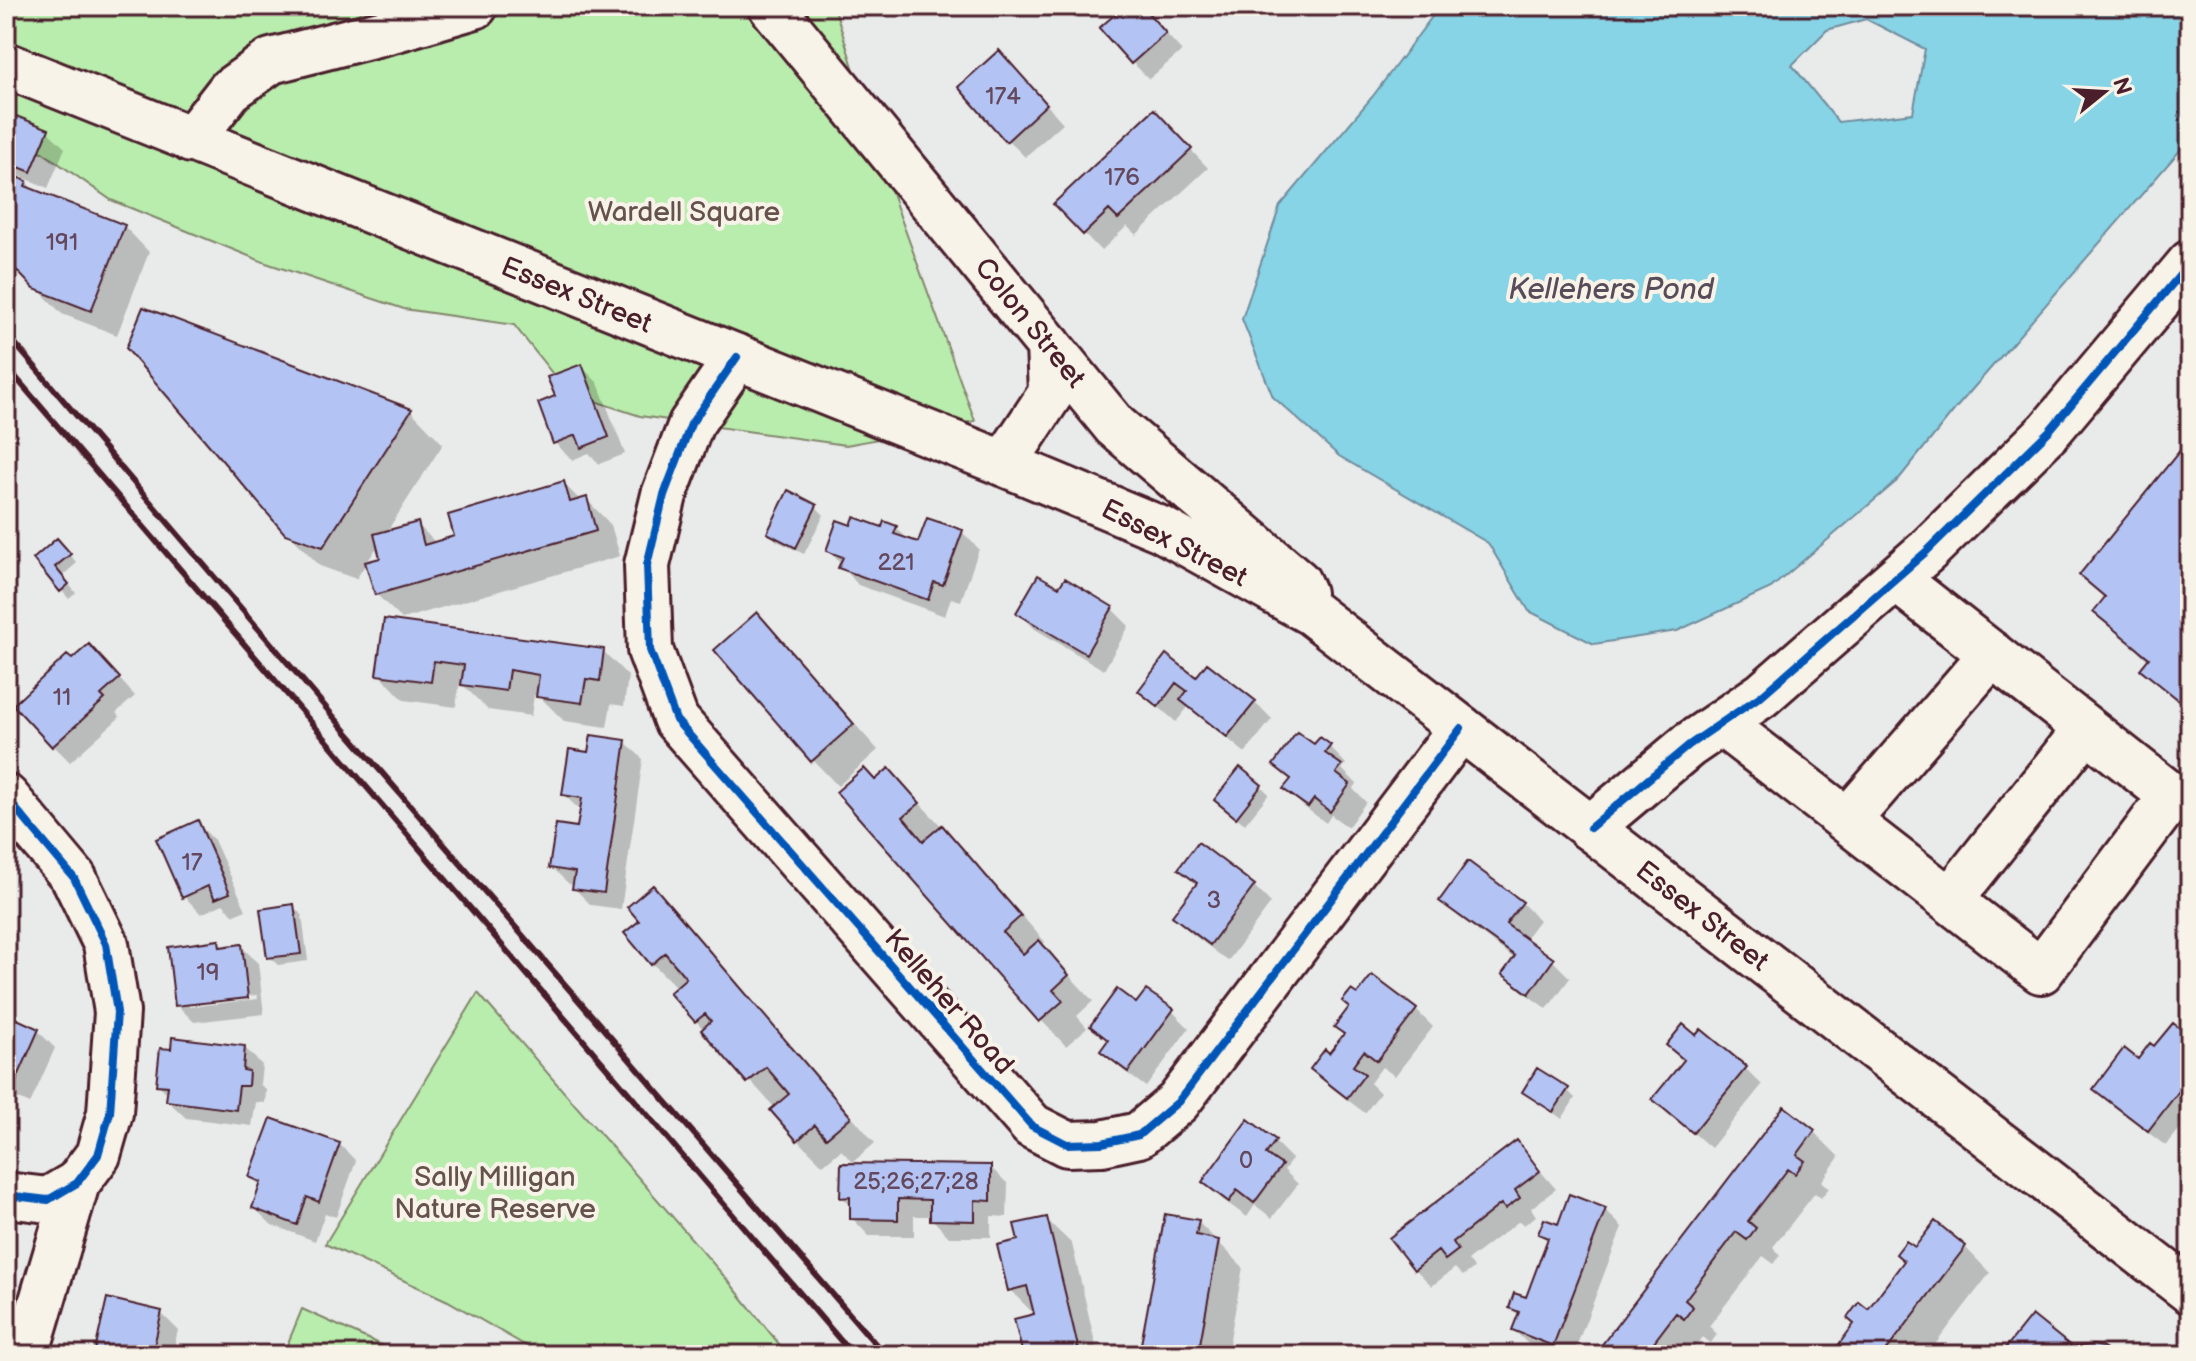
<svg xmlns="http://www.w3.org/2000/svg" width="2196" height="1361" font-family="'Balsamiq Sans',sans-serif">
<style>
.green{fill:#b9edad;stroke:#82866c;stroke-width:2}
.water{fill:#87d4e7;stroke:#6f8c9c;stroke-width:2;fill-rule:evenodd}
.shadow{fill:#0003;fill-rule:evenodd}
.building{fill:#b3c4f4;stroke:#4a1f2b;stroke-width:2}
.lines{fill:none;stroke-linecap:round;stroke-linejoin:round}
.minor-casing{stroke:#4a1f2b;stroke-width:50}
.major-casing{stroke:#4a1f2b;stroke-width:50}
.minor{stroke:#f7f3e8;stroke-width:44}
.major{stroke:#f7f3e8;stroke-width:44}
.rail{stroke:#4a1f2b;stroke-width:6}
.cycleway-casing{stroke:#f7f3e8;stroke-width:13}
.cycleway{stroke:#0057b8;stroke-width:8}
.labels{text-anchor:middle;stroke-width:8;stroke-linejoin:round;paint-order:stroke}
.number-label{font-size:24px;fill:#64485d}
.park-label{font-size:28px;fill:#66524c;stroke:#f7f3e8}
.street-label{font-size:28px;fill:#4a1f2b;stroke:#f7f3e8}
.water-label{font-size:30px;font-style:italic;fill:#594c5a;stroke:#f7f3e8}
</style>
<rect width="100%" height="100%" fill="#e9eaea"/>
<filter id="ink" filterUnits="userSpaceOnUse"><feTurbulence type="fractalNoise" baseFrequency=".0125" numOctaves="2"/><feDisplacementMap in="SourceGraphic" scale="16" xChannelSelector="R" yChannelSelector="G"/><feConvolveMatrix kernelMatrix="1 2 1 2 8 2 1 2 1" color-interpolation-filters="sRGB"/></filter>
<g filter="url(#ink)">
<path class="green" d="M7,6h827l62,199 79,216 -129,24 -206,-29 -73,-24 -53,-67 -110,-16 -138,-46 -155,-63 -86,-60 -19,-26z
M478,993l252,290 58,72h-246l-94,-54 -123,-57z
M302,1309l92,42 8,4h-119z"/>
<path class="water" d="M1440,6h750v133l-234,269 -58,72 -127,108 -94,43 -83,13 -65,-33 -41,-68 -149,-87 -66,-59 -31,-78 38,-113 93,-110zM1866,19l59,30 -12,64 -75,9 -46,-57 35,-35z"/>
<path class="shadow" d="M1128,6h13l41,45 -33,28 -17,-17z
M1016,70l47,53 -38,34 -17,-17z
M6,114l41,17 18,17 -17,40 -28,-12 16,16 88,34 25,26 -32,83 -55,-21 -56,-58z
M1171,129l37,39 -72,67 -9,-9 -26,25 -45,-47z
M581,366l17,17 27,71 -26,10 -10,-11 -17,7 -17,-17 2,-45z
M411,411l32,33 -57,89 31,-9 19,19 20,-5 108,-54 17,17 5,-2 25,26 9,31 -218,63 -26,-25 7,-35 -4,-15 -23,35 -36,-13 -33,-34z
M2190,442v271l-47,-44 6,-8 -53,-49 10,-13 -24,-24z
M816,507l8,8 -20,39 -27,-13 -8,-8z
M928,520l34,12 17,17 -18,52 -10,-3 -6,18 -87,-31 -29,-35 23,-22 44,-1 14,15 9,3z
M65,549l12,14 -15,13 14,17 -7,6 -34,-40z
M1065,581l47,28 17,17 -25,44 -69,-41 -17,-17 42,-22z
M757,615l121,135 -40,36 -25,-26z
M386,622l217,29 25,25 -4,30 -13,-2 -4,23 -43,-6 -26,-26h-4l-3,21 -43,-6 -23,-23 -6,-1 -3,21 -52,-7 -25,-26z
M1166,656l31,24 58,22 17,17 -27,34 -56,-47 -13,16 -36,-31z
M72,662l34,2 29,32 -19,17 4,4 -50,45 -17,-17z
M625,742l18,17 -22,150 -30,-4 -17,-17v-3l-5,-1 -18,-17 28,-38 3,-17 -18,-17 26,-41z
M1315,747h15l16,17 -4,5 15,15 -4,5 13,13 -18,25 -17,-12 -5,8 -23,-17 -17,-17 6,-8 -17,-16z
M889,771l78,82 78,89 -4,3 52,56 -16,15 10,12 -21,18 -25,-26 -166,-238z
M1261,786l8,8 -24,30 -21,-16z
M197,823l17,17 32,70 -12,5 -11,-11 -22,10 -17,-18z
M1180,869l74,17 17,17 -43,58 -37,-28 -17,-17 23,-30z
M653,887l25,26 197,230 -22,19 -12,-12 -18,15 -25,-25 -23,-32 -79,-87 -19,-33 -24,-24 -11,-43z
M1442,900l80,3 17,17 -15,20 29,21 17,17 -23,31 -25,-18 -18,-17 11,-15 -56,-42z
M293,907l9,8 6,46 -30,4 -9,-8z
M218,942l6,6 17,-2 17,17 6,51 -70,8 -17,-17zM257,995l1,4 -69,8v-5z
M1137,1006l35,5 17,17 -43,59 -26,-19 -18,-17 7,-9 -16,-16z
M1416,1010l17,17 -38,49 -13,-9 -12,16 10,10 -15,20 -36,-27 -17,-17 18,-13z
M6,1016l32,15 17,17 -25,56 -24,-11z
M2190,1039v77l-24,30 -53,-40 -17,-17 58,-40z
M1668,1045l77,23 17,17 -51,63 -57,-49 31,-37z
M245,1048l17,17 -2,19 6,6 -1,13 -9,-1 -4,24 -66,-8 -18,-17 1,-6 -11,-11z
M1567,1090l8,8 -13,21 -38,-28z
M1785,1109l29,23 25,25 -17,24 7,7 -8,10 -6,-5 -42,54 7,8 -6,9 -11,-8 -54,70 8,8 -6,9 -9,-6 -13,18h-92z
M1275,1142l17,17 -8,11 14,14 -26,34 -17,-13 -8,12 -25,-18 -17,-17z
M1516,1143l40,46 -25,19 5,8 -12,9 -5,-4 -51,39 6,8 -11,8 -8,-8 -23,18 -17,-17z
M339,1144l17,17 -20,56 -11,-4 -10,28 -43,-16 -18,-17 8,-21 -11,-10z
M990,1167l18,17 -1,33 -16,-1v21h-42l-17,-18v-3h-18v20h-45l-17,-18v-11l-10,-10z
M1605,1210l17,17 -49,128h-21l-21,-8 -17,-17 6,-14 -9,-9 17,-8 21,-57 -9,-8z
M1046,1219l26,25 26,111h-73l11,-39 -26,-26 10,-49z
M1198,1222l45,45 -16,88h-85z
M1965,1247l25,26 -63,82h-93l81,-105z
M161,1313l17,17 -6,25h-76z"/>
<path class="building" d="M1125,6h17l24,27 -35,31 -32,-36z
M999,50l48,54 -41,38 -48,-55z
M1154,109l38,40 -74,70 -9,-9 -26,25 -30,-31z
M6,112l43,17 -18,43 -25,-10z
M6,173l21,8 -2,5 100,39 -34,86 -57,-22 -28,-30z
M143,307l269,102 -89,138 -38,-13 -159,-186z
M582,364l27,73 -28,11 -5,-13 -23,9 -15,-41 17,-7 -8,-19z
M2190,438v271l-50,-40 9,-11 -56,-46 12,-15 -26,-22z
M564,481l6,21 17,-5 9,34 -221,64 -10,-33 15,-4 -6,-24 44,-12 6,23 30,-9 -6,-21z
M788,490l29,15 -21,43 -29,-15z
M854,517l28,10 2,-6 13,5 -3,8 24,8 9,-24 36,12 -20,55 -9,-3 -6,18 -90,-32 5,-11 -17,-6 11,-31 14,5z
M57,538l14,16 -16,13 14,17 -9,8 -27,-33z
M1038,575l21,12 6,-9 48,29 -27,47 -70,-41z
M757,612l97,112 -43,38 -97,-112z
M384,619l220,30 -4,32 -14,-2 -4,24 -46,-6 3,-22 -30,-5 -3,21 -45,-6 3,-20 -30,-4 -3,21 -55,-7z
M89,644l31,34 -19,17 4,4 -53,48 -39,-42 54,-50 5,4z
M1166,654l30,23 11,-14 49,38 -29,36 -47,-37 7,-9 -11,-8 -18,24 -20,-16z
M1297,732l17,12 6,-7 11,8 -6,8 17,12 -6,8 14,11 -20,28 -16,-13 -6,8 -25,-18 8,-10 -18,-14z
M591,735l35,5 -22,153 -32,-4 3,-17 -26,-4 7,-44 21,3 5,-29 -20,-3 7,-46 19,3z
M1240,767l22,18 -26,33 -22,-18z
M864,768l11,12 14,-12 31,35 -17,14 20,24 19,-16 79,91 -18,16 20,22 16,-14 30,35 -16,15 10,11 -24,21 -203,-230z
M198,820l32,73 -15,6 -7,-13 -26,12 -26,-59z
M1198,842l57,43 -45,60 -38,-29 25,-33 -19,-14z
M1468,861l55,41 -17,22 48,35 -25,35 -27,-20 13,-18 -76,-55z
M653,885l198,232 -25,21 -11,-13 -18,16 -27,-31 19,-16 -23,-27 -19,16 -46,-53 10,-9 -6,-7 -10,8 -26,-29 17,-15 -21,-25 -14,12 -27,-32 15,-12 -12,-14z
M294,904l7,50 -34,4 -7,-49z
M219,940l1,7 22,-3 6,54 -73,8 -7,-59z
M1372,975l45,34 -40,52 -13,-10 -11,15 12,8 -18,24 -37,-29 15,-20 4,4 15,-19 -10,-7 15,-20 -7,-6 9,-11 6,4z
M1117,989l19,14 10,-13 28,19 -46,63 -28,-21 8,-11 -18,-14z
M6,1014l33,15 -26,59 -7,-3z
M2173,1023l17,13v55l-4,5 -7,-5 -31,40 -55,-42 31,-41 14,11 12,-16 4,3z
M1683,1024l13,11 5,-6 46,38 -54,66 -41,-34 32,-39 -18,-15z
M172,1037l73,9 -2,24 6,1 -1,15h-9l-3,24 -70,-9 2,-15 -12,-1 4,-37 11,1z
M1537,1068l32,20 -16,24 -31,-20z
M1784,1106l31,24 -18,25 8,6 -10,13 -7,-5 -40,52 8,7 -9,12 -11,-8 -51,68 8,7 -9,12 -8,-6 -32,42h-50z
M271,1118l69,25 -21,59 -12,-5 -10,28 -45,-17 9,-26 -12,-5z
M1248,1119l28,21 -10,14 16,11 -28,38 -17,-13 -8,12 -27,-20z
M1517,1140l23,31 -25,19 5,8 -15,11 -4,-5 -48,38 5,8 -13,10 -7,-9 -24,19 -25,-32z
M841,1163l150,2v36l-16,-1v21l-45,-1v-20l-32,-1v21l-48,-1v-22l-10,1z
M1569,1194l37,14 -53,138 -41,-16 7,-18 -10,-4 5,-15 12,4 22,-59 -10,-4 6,-15 14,5z
M1165,1214l34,6 -3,15 23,5 -21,115h-59z
M1047,1217l33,138h-57l-9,-36 20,-5 -7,-28 -19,5 -11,-46 21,-5 -4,-16z
M1935,1221l31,25 -83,109h-52l23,-31 -7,-6 12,-16 9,7 36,-48 -8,-7 10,-13 9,6z
M107,1298l55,13 -10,44h-58z
M2032,1315l40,32 21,-2 9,2 11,8h-113z"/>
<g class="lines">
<g class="minor-casing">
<path id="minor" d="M737,357l-46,67 -27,71 -17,70 3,85 26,70 356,406 35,18 35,-1 37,-8 39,-33 283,-374
M1721,723l320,248 131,-175 -276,-217
M6,797l68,81 32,66 11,68 -7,101 -12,42 -21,28 -29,17 -42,-5
M1848,820l144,-166
M1590,828l99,-83 73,-50 165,-144 122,-120 141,-168
M1950,900l136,-171
M26,1355l51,-172"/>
</g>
<g class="major-casing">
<path id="major" d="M771,6l344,420 183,156 5,11
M6,65l989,395 166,69 151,84 878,678
M191,140l39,-50 41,-29 125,-32 79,-23
M1004,464l47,-71 -2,-48"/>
</g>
<use href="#minor" class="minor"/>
<use href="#major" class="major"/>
<path class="rail" d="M6,333l333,390 546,632
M6,366l847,989"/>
<g class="cycleway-casing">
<path id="cycleway" d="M737,357l-46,67 -27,71 -17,70 3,85 26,70 356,406 35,18 35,-1 37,-8 39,-33 283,-374
M6,797l68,81 32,66 11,68 -7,101 -12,42 -21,28 -29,17 -42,-5
M1590,828l99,-83 73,-50 165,-144 122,-120 141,-168"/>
</g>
<use href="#cycleway" class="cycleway"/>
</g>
</g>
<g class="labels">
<g class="number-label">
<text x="1003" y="104">174</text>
<text x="1122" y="185">176</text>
<text x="62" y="250">191</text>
<text x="896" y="570">221</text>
<text x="62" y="705">11</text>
<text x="192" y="870">17</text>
<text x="1214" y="908">3</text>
<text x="208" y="980">19</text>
<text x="1246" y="1168">0</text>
<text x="916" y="1189">25;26;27;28</text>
</g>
<g class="park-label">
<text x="684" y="221">Wardell Square</text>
<text x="495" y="1186">Sally Milligan<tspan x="495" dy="32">Nature Reserve</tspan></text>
</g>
<g class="street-label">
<text transform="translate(577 294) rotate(22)" y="10">Essex Street</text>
<text transform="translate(1031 322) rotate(51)" y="10">Colon Street</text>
<text transform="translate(1175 542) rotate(27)" y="10">Essex Street</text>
<text transform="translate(1703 915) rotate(38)" y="10">Essex Street</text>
<text transform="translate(950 1001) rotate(49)" y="10">Kelleher Road</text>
</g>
<g class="water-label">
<text x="1611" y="299">Kellehers Pond</text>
</g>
</g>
<rect width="2196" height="1361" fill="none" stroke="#f7f3e8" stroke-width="32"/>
<rect x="16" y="16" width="2164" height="1329" fill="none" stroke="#4a1f2b" stroke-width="3" filter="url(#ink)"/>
<g transform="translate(2104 92) rotate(72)" stroke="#f7f3e8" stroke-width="6" paint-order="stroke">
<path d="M0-6L14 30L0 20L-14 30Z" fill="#4a1f2b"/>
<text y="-12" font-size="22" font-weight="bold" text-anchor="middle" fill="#4a1f2b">N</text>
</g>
</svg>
